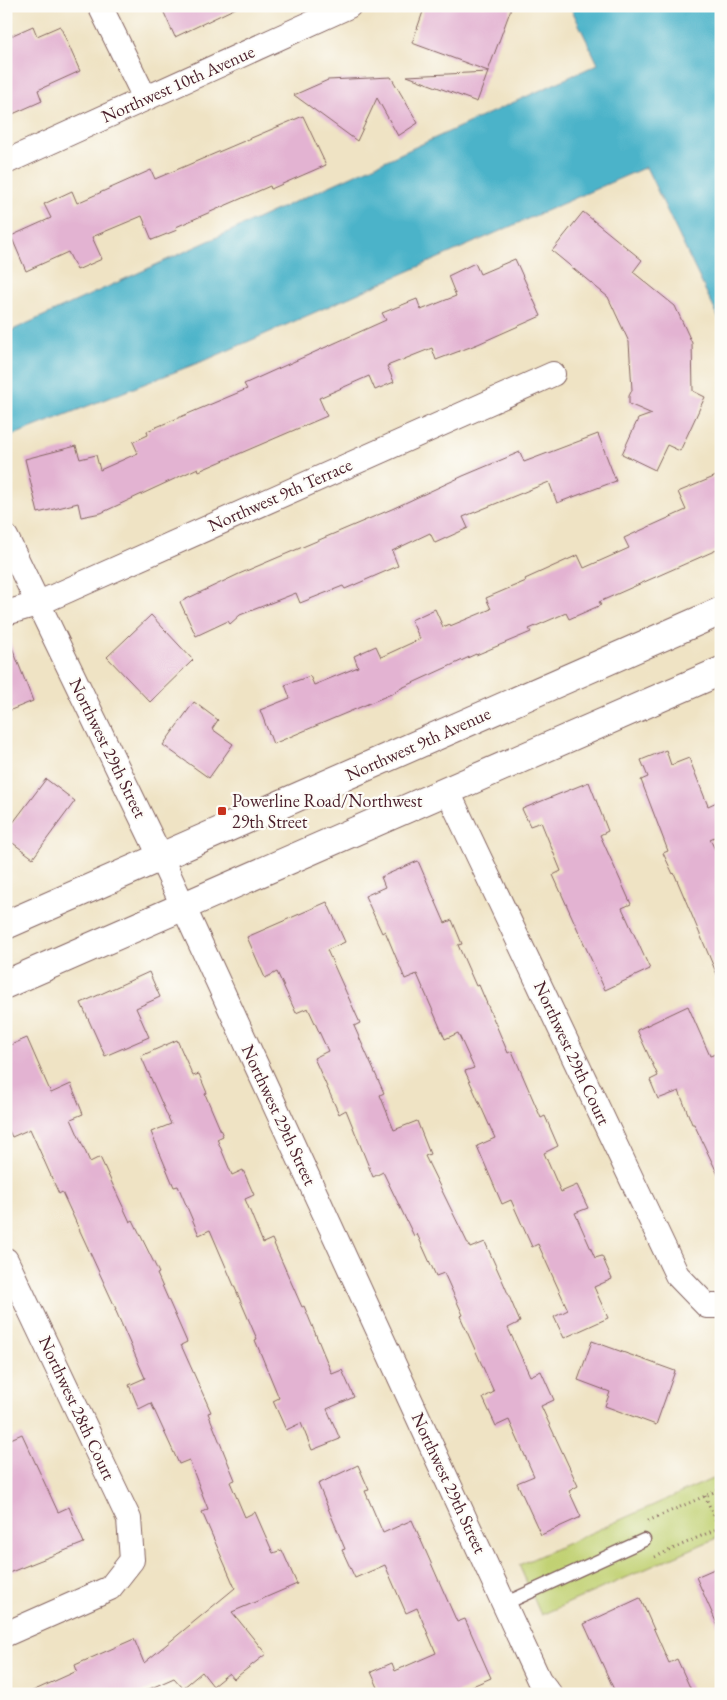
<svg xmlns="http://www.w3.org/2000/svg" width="727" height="1700" font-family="'EB Garamond',serif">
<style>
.green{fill:#c1d173;stroke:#86784f}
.water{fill:#4bb3c9;stroke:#4a697a}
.building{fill:#e3b3d2}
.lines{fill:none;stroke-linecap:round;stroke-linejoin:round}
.service-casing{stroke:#846461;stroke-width:15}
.minor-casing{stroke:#846461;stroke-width:26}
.secondary-casing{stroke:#846461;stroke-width:30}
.path{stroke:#846461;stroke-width:3;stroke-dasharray:1 4;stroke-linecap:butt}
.service{stroke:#fff;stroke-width:12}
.minor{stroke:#fff;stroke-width:24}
.secondary{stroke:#fff;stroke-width:28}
.poi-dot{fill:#c8321e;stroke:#fdfcf7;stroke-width:2}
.labels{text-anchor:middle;stroke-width:4.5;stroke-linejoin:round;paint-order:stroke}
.street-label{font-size:18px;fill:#4a1f2b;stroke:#fdfcf7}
.poi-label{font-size:18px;fill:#4a1f2b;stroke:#fdfcf7;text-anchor:start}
</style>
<rect width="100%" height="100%" fill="#fdfcf7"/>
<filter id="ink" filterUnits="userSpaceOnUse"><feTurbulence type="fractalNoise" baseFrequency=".02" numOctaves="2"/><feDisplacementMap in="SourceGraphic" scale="10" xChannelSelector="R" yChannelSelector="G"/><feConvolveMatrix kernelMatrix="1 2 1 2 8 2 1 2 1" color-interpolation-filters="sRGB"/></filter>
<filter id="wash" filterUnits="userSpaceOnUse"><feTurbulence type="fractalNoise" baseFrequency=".0096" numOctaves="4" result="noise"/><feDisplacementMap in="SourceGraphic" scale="20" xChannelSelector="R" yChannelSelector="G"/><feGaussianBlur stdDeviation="1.12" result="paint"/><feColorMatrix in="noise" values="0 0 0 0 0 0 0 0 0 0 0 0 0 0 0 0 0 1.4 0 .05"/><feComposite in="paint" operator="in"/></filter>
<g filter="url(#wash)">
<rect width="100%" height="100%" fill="#efe3c4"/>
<path class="green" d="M721,1475v61l-180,79 -22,-50z"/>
<path class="water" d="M570,6h151v317l-75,-156 -433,190 -207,81v-105l592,-269z"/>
<g id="blocks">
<path class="building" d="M161,6h79l-65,31z
M425,6h87l-24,65 -76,-28z
M33,26l4,10 23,-10 20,45 -42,19 4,11 -36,16v-79z
M488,72l-11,30 -70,-26z
M391,77l27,46 -20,13 -21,-38 -20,43 -63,-46 34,-15z
M303,116l23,49 -55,24 -1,-3 -94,41 1,3 -25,10 -10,-24 -50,21 10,22 -25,11 -9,-18 -42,19 -15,-35 40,-18 -7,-14 28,-13 5,12 74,-33 4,9z
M583,212l59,48 -9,12 42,34 17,37 1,48 12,6 -25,54 -13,-6 -12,25 -33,-16 16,-35 14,-5 -23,-10v-8l3,-6 -3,-48 -21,-45 -56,-46z
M515,259l26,57 -63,28 -42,16 -4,-12 -45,18 7,16 -19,8 -6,-14 -50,22 8,18 -128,55 -1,-3 -97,45 -20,4 -3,-14 -40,10 -13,-54 51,-13 4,13 16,-4 4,15 38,-17 -5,-11 15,-7 -1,-4 100,-42 -3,-5 142,-64 -4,-7 35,-14 4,11 35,-14 -8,-20 27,-13 5,11z
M598,434l18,47 -59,22 -8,-21 -86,35 5,11 -33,15 -5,-10 -38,18 6,15 -53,23 -2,-3 -43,17 -4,-10 -56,22 -10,9 -2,-3 -32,15 -16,-34 59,-28 153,-65 71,-33 57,-24 4,10z
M721,474v74l-122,54 2,3 -32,14 -3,-6 -37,16 2,3 -55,23v-1l-81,37 1,1 -123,52 -13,-34 30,-12 -5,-13 25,-9 4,9 44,-18 -4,-11 22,-10 5,11 39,-18 -9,-19 24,-11 8,18 7,-3v2l41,-17 -5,-11 40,-17 -1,-2 53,-24 6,13 45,-20 -5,-10 62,-28 -8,-18z
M151,615l42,45 -43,42 -43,-45z
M6,637h2l25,64 -27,11z
M194,702l24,18 -6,9 21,15 -24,34 -46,-33z
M666,750l5,15 18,-7 19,48 13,-6v34l-11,5 11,23v122l-47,-111 -1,1 -10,-21 5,-2 -27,-71 7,-3 -7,-17z
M46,779l29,22 -42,57 -27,-20v-6z
M589,782l19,49 -8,4 31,69 -9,4 28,61 -45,21 -52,-115 8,-4 -20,-49 -11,4 -8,-17z
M418,861l27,62 7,-3 10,24 -4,1 18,41 3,-1 29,68 4,-2 29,67 4,-2 13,30 -14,7 17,39 16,-7 11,23 -13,5 20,45 7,-2 10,23 -18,8 14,31 -44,20 -10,-21 14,-7 -30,-66 -6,3 -21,-47 -9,4 -25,-58 18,-8 -30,-67 9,-3 -16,-35 -13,6 -28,-65 -12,5 -20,-48 -3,2 -17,-37 20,-9 -4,-10z
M327,902l18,40 -18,8 33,73 -6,3 30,67 -4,2 14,35 23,-9 13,33 -5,2 45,92 15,-6 18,40 17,40 -12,6 22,48 11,-5 13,29 -13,6 37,80 -9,5 12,26 -40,18 -24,-52 17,-7 -25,-56 -13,6 -13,-28 11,-6 -34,-76 3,-1 -19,-42 -8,3 -19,-42 -3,2 -31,-64 -10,5 -27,-67 -7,4 -25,-56 14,-7 -20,-43 -12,5 -19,-41 -12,6 -18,-41z
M149,972l11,25 -24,11 13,29 -44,19 -24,-53z
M688,1006l22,50 11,-4v129l-27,-57h-2l-13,-33 -21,8 -8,-19 8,-4 -21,-46z
M27,1038l24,55 20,-9 12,30 -12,5 19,43 10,-5 30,65 3,-2 26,53 -2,1 30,68 -6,3 30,67 -3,1 27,67 -5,2 15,35 10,-5 18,41 9,-3 15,34 -65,28 34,42 -32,25 -5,-6 -16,13 -11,-14 -19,16 -9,-10 -36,16h-112l51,-23 -2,-6 59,-26 10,24 91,-75 -33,-76 6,-3 -19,-49 -10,4 -28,-61 -12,6 -10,-24 16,-7 -30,-69h1l-54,-117 -3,2 -29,-65 -18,8 -6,-12v-78z
M177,1040l16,36 6,-2 8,19 -2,1 18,42 -6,3 15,36 11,-5 11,25 -9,4 18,44 9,-4 30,68 2,-1 28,68 10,-4 12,27 -27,12 13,30 -28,11 -11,-27 -15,7 -13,-29 6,-3 -24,-58 2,-1 -47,-109 -11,5 -21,-49 -4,1 -23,-55 20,-8 -30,-68z
M592,1341l83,30 -19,54 -51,-19 5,-14 -32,-12z
M22,1434l36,78 11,-5 15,36 -78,31v-133z
M358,1465l11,25 -4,1 18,42 29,-13 45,102 8,-3 26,59 -37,16h-73l-10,-22 21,-9 3,8 41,-18 -19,-45 -11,5 -21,-48 -30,13 -13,-28 3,-1 -27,-65z
M721,1566v67l-25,-56z
M640,1598l29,65 8,-4 16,35h-77l-32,-70z"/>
</g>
</g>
<g filter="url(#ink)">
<use href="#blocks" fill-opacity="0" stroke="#846461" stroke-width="1"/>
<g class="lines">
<g class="service-casing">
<path id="service" d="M504,1604l140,-64"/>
</g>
<g class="minor-casing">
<path id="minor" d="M100,6l45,92
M6,162l343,-156
M6,537l155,321 378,822 11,14
M6,613l31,-9 516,-230
M448,792l229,483 30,31h14
M6,1260l123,259 3,41 -22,28 -104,46"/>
</g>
<g class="secondary-casing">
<path id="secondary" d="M6,925c239,-103 476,-211 715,-314
M6,984l715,-313"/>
</g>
<path class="path" d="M705,1496l14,32
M648,1521l73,-32
M655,1557l66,-30"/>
<use href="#service" class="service"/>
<use href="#minor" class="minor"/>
<use href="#secondary" class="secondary"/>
</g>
</g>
<rect class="poi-dot" x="217" y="806" width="10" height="10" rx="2.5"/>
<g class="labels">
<g class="street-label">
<text transform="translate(178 84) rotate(-24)" y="6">Northwest 10th Avenue</text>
<text transform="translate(280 495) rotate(-24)" y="6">Northwest 9th Terrace</text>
<text transform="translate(418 744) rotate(-24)" y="6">Northwest 9th Avenue</text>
<text transform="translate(108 748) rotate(64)" y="6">Northwest 29th Street</text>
<text transform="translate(572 1053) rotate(65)" y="6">Northwest 29th Court</text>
<text transform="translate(279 1115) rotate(65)" y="6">Northwest 29th Street</text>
<text transform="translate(77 1408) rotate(65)" y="6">Northwest 28th Court</text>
<text transform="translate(449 1483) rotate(65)" y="6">Northwest 29th Street</text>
</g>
<g class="poi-label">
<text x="232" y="807">Powerline Road/Northwest<tspan x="232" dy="21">29th Street</tspan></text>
</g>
</g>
<rect width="727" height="1700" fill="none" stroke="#fdfcf7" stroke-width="25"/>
</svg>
